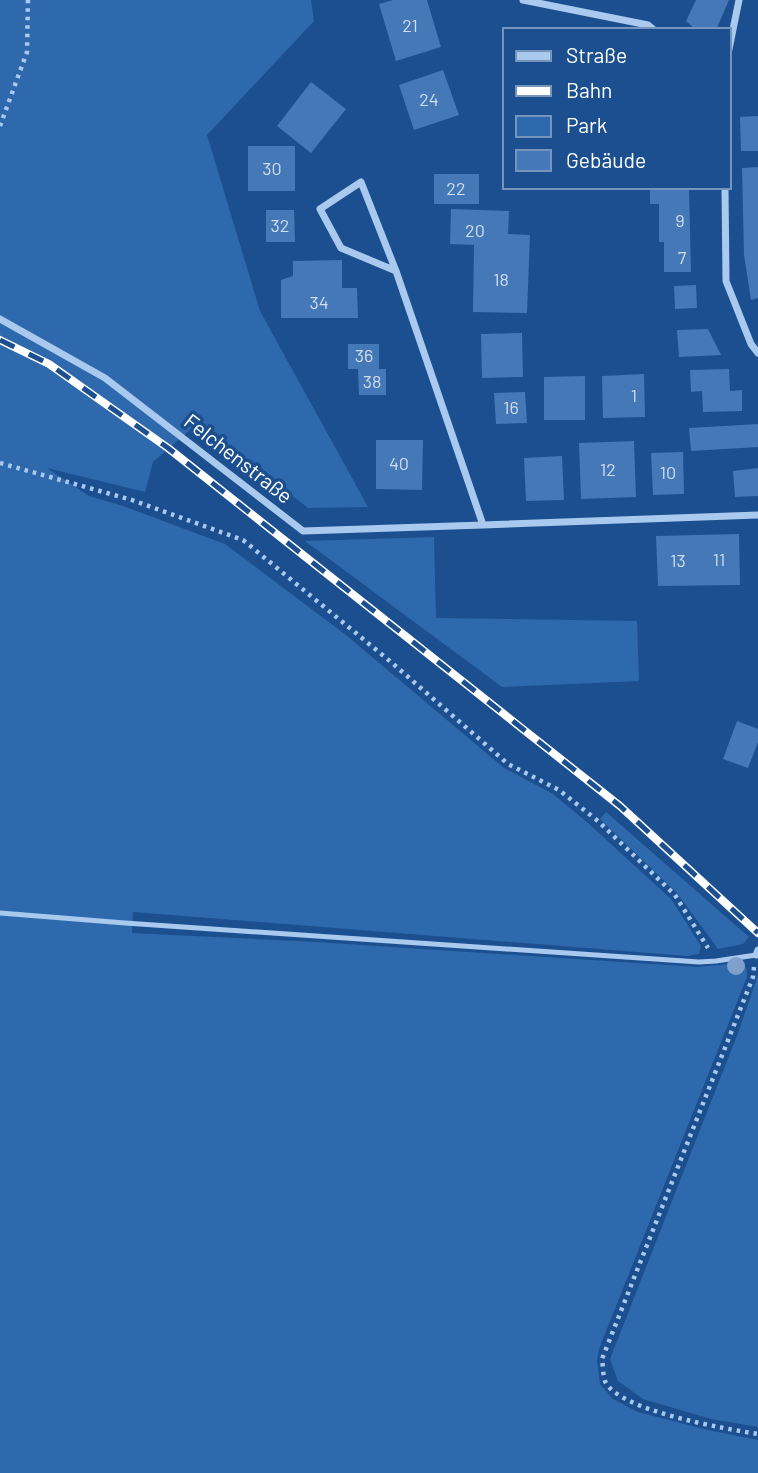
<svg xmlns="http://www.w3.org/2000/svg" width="758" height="1473" font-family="Barlow,sans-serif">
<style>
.green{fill:#2e69ad}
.building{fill:#4478b7}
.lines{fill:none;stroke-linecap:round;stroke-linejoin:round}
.path{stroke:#a9c9ee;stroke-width:4.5;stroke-dasharray:3.5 5;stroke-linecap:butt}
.service{stroke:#a9c9ee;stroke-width:5}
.minor{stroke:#a9c9ee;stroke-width:7}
.rail-casing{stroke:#fff;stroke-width:8}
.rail{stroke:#1b4f8f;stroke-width:5;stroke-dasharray:16;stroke-linecap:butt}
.tree{fill:#7ea0ca}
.labels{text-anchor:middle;stroke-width:7;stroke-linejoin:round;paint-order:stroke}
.number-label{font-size:18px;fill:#d0dded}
.street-label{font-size:21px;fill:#fff;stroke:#1b4f8f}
</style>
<rect width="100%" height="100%" fill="#1b4f8f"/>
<path class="green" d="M0,0h311l3,21 -107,114 53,176 108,196 -60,1 -109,-86 -46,40 -8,30 -98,-24 42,28 34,10 102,38 121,91 158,133 49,26 35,29 83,76 30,47 -2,8 -12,2 -554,-44 -1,21 184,9 382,25 41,-4c8,2 8,6 8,14l-148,372 -2,12 3,23 13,15 25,13 70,18 50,10v33h-758z
M434,537l2,81 201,3 2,60 -137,6 -197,-146z
M606,812l143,125 -6,7 -25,5 -41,-56 -77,-74z
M758,975v452l-47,-8 -68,-20 -25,-18 -8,-22 128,-326z"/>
<path class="building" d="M393,0h34l14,47 -45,14 -17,-57z
M696,0h33l-13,30h-20l-10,-9z
M443,70l16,45 -45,15 -15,-45z
M311,82l35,27 -35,44 -34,-27z
M758,116v35h-17l-1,-34z
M248,146h47v45h-47z
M758,167v131l-7,2 -7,-45 -2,-87z
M434,174h45v30h-45z
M650,187h39l2,85h-27v-30h-5v-38h-9z
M451,209l58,2 -1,23 22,1 -3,78 -54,-1 1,-67 -24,-1z
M266,210h28l1,32h-29z
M342,260v28h15l1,30h-77v-38l12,-4v-15z
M696,285l1,23 -22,1 -1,-23z
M708,329l13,26 -42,2 -2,-27z
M522,333l1,44 -41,1 -1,-44z
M348,344h31v25h7v26h-27l-1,-26h-10z
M729,369l1,22 12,-1v21l-39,1 -1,-21 -11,1 -1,-22z
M644,374l1,43 -42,1 -1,-42z
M585,376v44h-41v-43z
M525,392l2,31 -31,1 -2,-31z
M758,424v23l-67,4 -2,-23z
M376,440h47l-1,50 -46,-1z
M634,441l2,56 -55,2 -2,-56z
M683,452l1,42 -31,1 -2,-42z
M562,456l2,44 -38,1 -2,-43z
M758,468v28l-23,1 -2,-26z
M739,534l1,51 -82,1 -2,-50z
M737,721l21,8v13l-10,26 -25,-9z"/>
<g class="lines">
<path class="path" d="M0,126l27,-74 1,-52
M0,463l132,37 111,40 148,122 117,102 51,26 39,31 77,74 33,53
M754,967l-1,10 -151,382c1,7 1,16 3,22 13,30 122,48 153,53"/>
<path class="service" d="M0,913l125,10 574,39 17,-1 40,-6"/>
<path class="minor" d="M523,0l125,25 6,5
M728,54l11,-54
M725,187l1,94 25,63 7,9
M396,271l-55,-23 -21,-39 41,-27 35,89 87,254 275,-10
M0,319l105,59 198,153 180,-6
M756,955l2,-5"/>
<g class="rail-casing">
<path id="rail" d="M0,340l49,24 119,84 452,358 138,127"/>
</g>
<use href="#rail" class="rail"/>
</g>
<circle class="tree" cx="736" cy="966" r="9"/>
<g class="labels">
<g class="number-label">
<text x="410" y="32">21</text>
<text x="429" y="106">24</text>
<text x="272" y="175">30</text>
<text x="456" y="195">22</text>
<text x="680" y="227">9</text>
<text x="280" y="232">32</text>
<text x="475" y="237">20</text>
<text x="682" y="264">7</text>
<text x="501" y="286">18</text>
<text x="319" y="309">34</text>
<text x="364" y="362">36</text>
<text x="372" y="388">38</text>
<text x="634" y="402">1</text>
<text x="511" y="414">16</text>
<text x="399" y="470">40</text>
<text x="608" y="476">12</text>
<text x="668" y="479">10</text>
<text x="719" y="566">11</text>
<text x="678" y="567">13</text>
</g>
<g class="street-label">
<text transform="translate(238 459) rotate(38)" y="7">Felchenstraße</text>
</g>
</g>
<rect x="503" y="28" width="228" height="161" fill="#1b4f8f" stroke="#7695bc" stroke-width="2"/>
<rect x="516" y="51" width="35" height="10" fill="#a9c9ee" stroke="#7695bc" stroke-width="2"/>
<text x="566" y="63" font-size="21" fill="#ffffff">Straße</text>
<rect x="516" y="86" width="35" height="10" fill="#ffffff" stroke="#7695bc" stroke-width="2"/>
<text x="566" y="98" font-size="21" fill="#ffffff">Bahn</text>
<rect x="516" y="116" width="35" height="21" fill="#2e69ad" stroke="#7695bc" stroke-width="2"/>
<text x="566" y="133" font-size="21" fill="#ffffff">Park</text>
<rect x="516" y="150" width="35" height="21" fill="#4478b7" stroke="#7695bc" stroke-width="2"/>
<text x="566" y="168" font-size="21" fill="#ffffff">Gebäude</text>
</svg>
